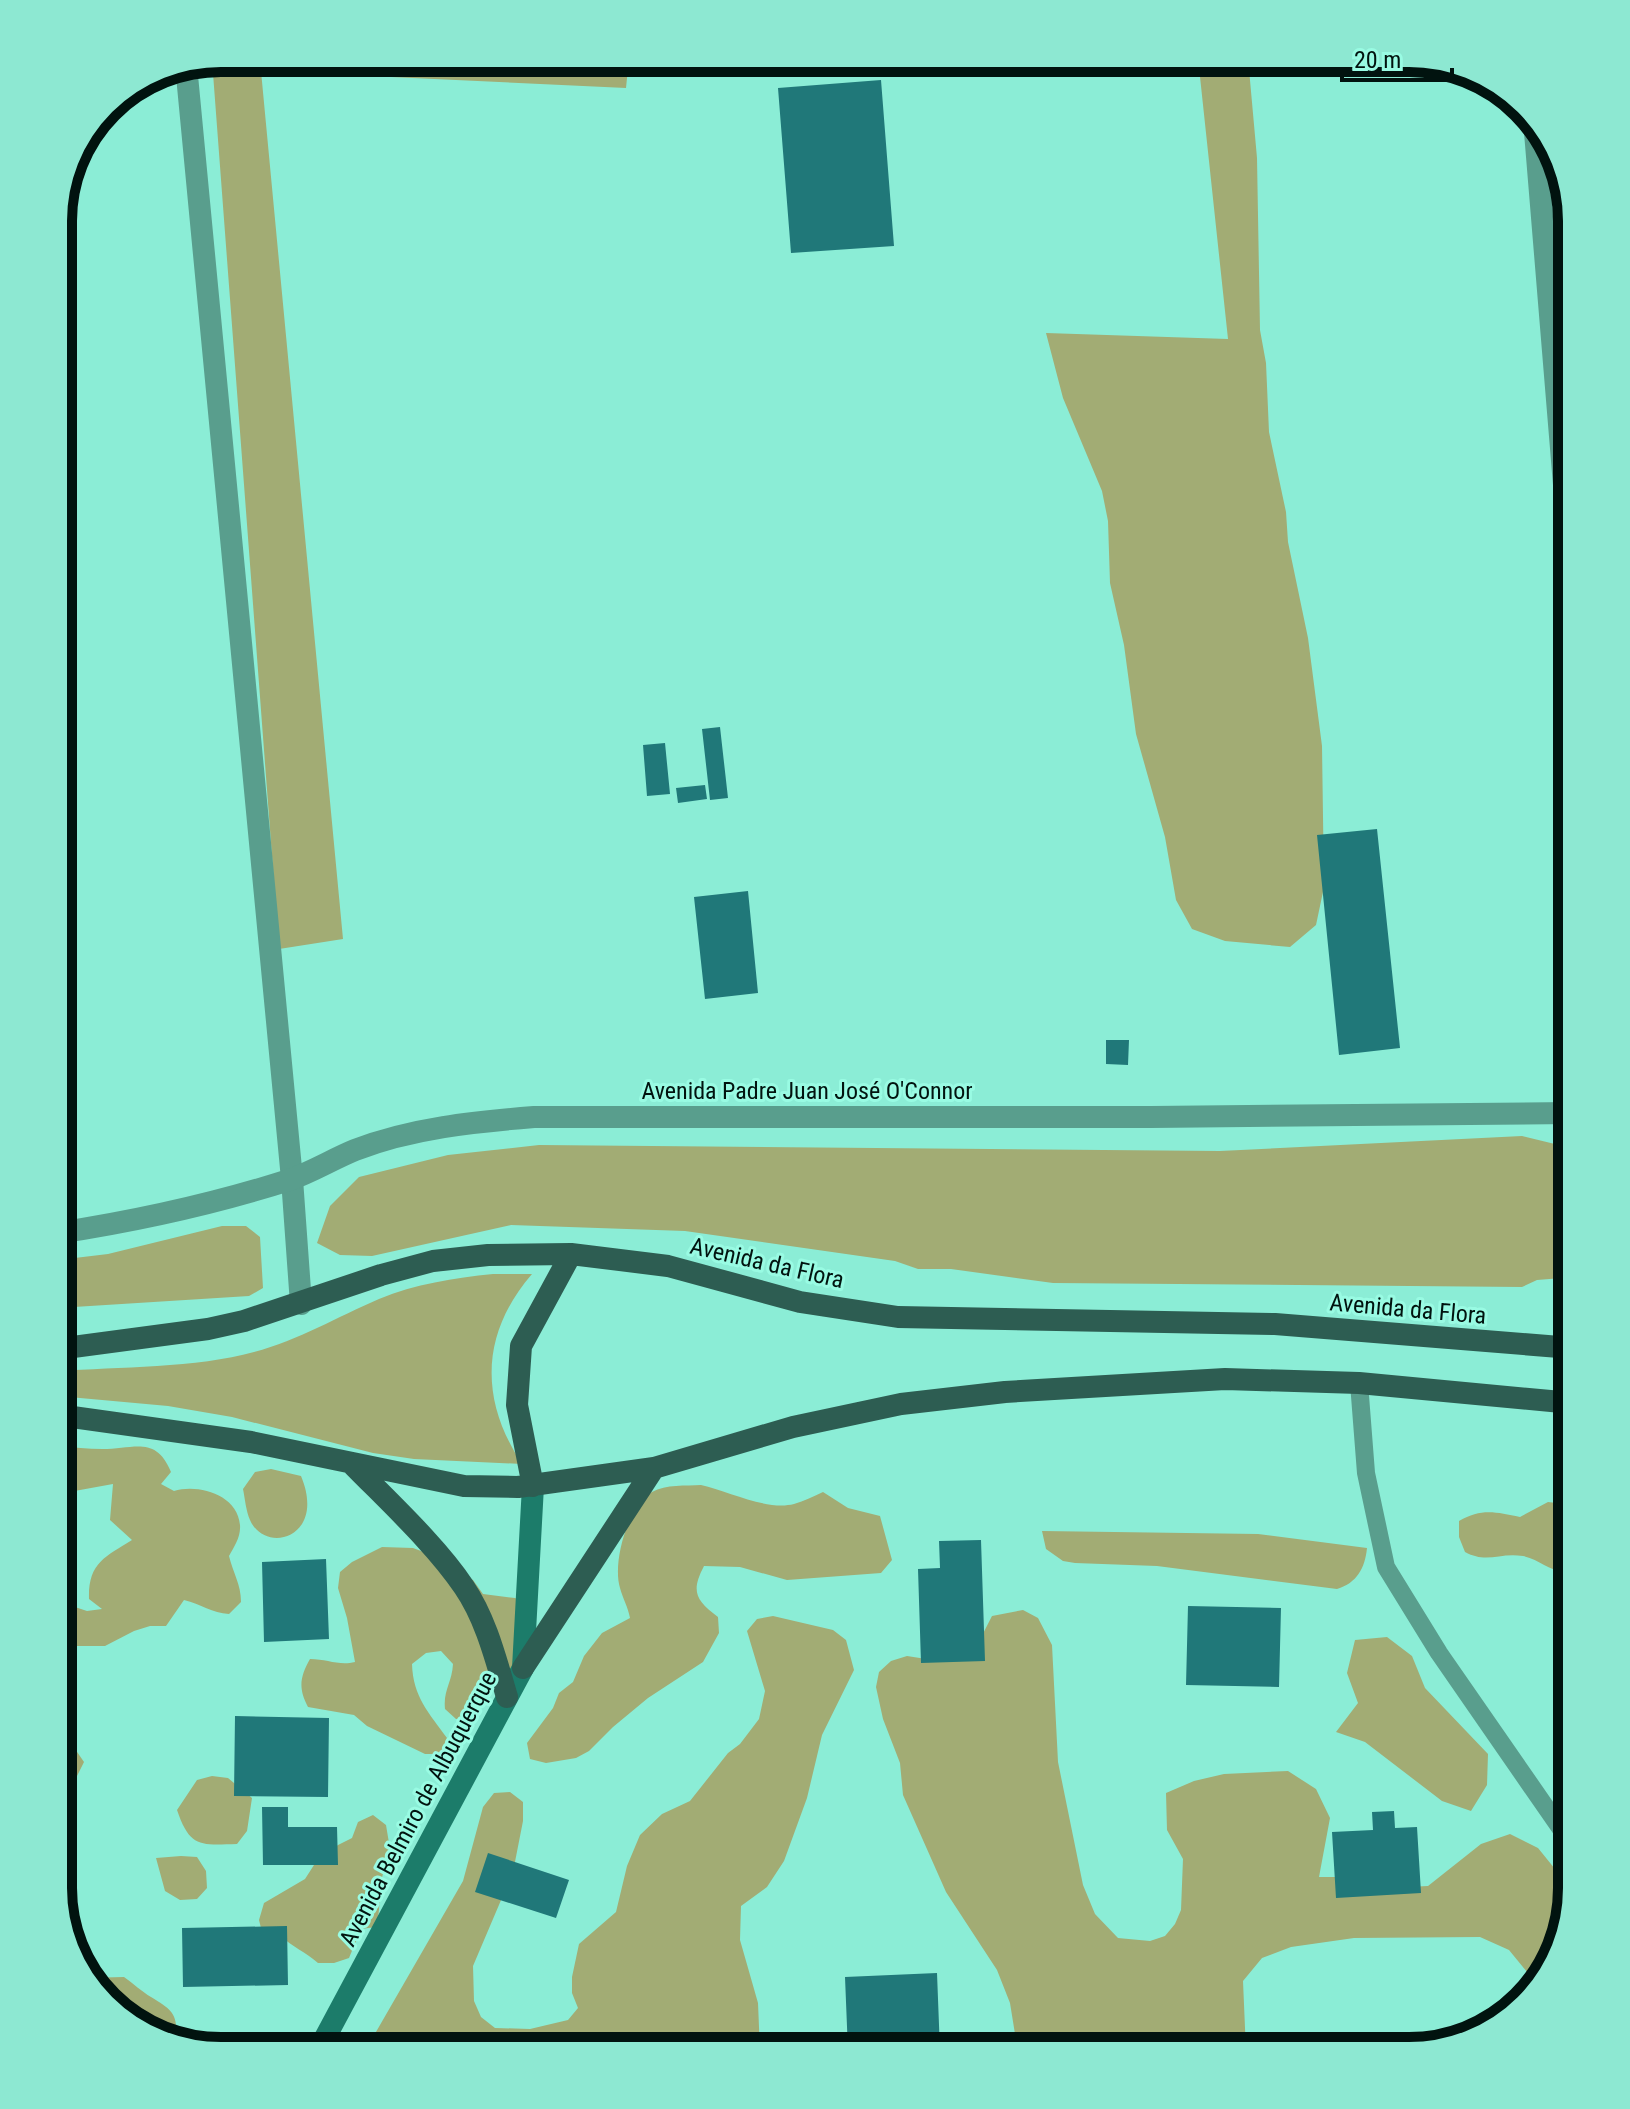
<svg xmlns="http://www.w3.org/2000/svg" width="1630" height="2109" font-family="'Roboto Condensed',sans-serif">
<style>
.green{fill:#a2ac74}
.building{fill:#207879}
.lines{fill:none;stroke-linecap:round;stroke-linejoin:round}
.service{stroke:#599e8d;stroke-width:18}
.minor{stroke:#599e8d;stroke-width:22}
.tertiary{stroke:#599e8d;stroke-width:22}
.secondary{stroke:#1c7c6a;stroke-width:22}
.primary{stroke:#2d5d52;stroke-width:22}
.labels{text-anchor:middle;stroke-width:6;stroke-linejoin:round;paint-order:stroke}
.street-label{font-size:24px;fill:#01130f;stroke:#99fbe3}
.rim{fill:none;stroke:#01130f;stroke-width:10}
</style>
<rect width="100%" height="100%" fill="#8bedd6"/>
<path class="green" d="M221,58h408l-3,30 -365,-17 82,868 -64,10 -67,-889z
M1198,58h50l9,100 3,172 6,33 3,69 17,80 2,30 20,96 14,108 2,141 -8,38 -26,22 -65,-6 -33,-12 -16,-29 -11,-63 -29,-103 -12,-89 -14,-62 -2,-62 -6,-30 -39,-93 -17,-65 182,6z
M1522,1136l41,10 9,12v106l-10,14 -25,2 -15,7 -469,-4 -102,-14h-33l-23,-8 -210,-30 -174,-6 -139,31 -32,-1 -23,-12 13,-37 29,-29 89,-22 91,-10 681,6z
M222,1226h24l14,11 3,51 -14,8 -191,12v-48l50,-6z
M493,1274h39c-51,59 -53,125 -10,190l-108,-5 -41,-6 -141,-36 -64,-11 -110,-10v-25c60,-4 139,-3 196,-19 45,-12 83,-35 125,-53 36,-15 75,-21 114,-25z
M58,1446c15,1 30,3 44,3 32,0 54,-14 69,23l-10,12 13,7c24,-7 63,3 66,34 1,12 -6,22 -11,31 4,17 12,28 12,46l-12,12c-17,-1 -28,-10 -45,-14l-18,26h-16l-16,5 -29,15h-32l-11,-11 1,-15 9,-14 15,5 15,-2 -13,-10c-1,-36 16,-42 43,-59l-22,-20 3,-36 -55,10z
M271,1469l30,7c26,62 -36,79 -51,44 -4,-9 -5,-21 -7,-31l12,-17z
M701,1485c27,6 66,26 93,19 10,-3 20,-8 29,-12l25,16 32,8 12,44 -11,13 -94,7 -47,-13 -36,-1c-13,25 -9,34 14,51l1,16 -16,29 -55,36 -35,29 -24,24 -13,7 -30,5 -16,-4 -3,-16 26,-35 6,-15 14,-11 11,-26 18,-23 28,-15c-2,-11 -7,-19 -10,-30 -8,-26 8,-82 32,-96 14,-8 34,-6 49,-7z
M1548,1502l17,2 7,6v60c-21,5 -30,-10 -49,-14 -23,-4 -36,8 -58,-4l-6,-15v-16c22,-13 37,-9 61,-4z
M1042,1531l216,3 109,14c-2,20 -10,35 -30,41l-180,-23 -82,-3 -12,-2 -17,-12z
M382,1547l31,1 16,6 16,12 28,14 10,14 32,4 13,6 -14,63 -26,21 -6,16 -10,15h-16l-11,-10c-2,-19 7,-26 8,-45l-12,-13 -15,2 -14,11c1,33 17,49 35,74l-5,16h-17l-58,-28 -13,-11 -46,-8c-10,-19 -8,-30 2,-48 17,0 29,7 45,3l-8,-44 -9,-30 2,-16 12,-10z
M1023,1610l15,8 14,27 6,117 25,123 12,29 23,24 32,3 15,-5 10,-12 6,-14 2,-51 -16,-29 -1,-37 28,-12 30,-7 64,-3 28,18 14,29 -11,59h16l29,12 64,-3 53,-42 29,-10 28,14 34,42 -22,79 -13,15 -28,-34 -29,-13 -126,1 -63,9 -29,11 -19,23 3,70h-232l1,-17 -5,-31 -13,-33 -51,-78 -43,-97 -3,-32 -17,-44 -7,-32 3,-15 12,-11 16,-5 32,5 31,-2 22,-43z
M773,1616l60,14 13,10 8,30 -32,65 -15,63 -23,63 -17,26 -26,19 -1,34 18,63 2,48h-115l-2,-15 -30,5 -20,10h-228l98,-170 20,-74 11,-14 16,-1 13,10v19l-10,51 -40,94 1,35 7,16 14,11 35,1 38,-9 10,-12 -6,-15v-16l7,-33 37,-32 11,-46 13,-31 22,-21 28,-13 38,-48 12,-9 19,-25 6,-28 -18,-60 10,-12z
M1387,1637l25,19 13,32 63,66 -1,31 -16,26 -29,-10 -77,-59 -29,-10 22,-29 -11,-30 8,-33z
M58,1735l15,11 11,16 -7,14 -19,19z
M212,1776l16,2 24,20 -5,33 -10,13c-37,1 -47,4 -60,-34l20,-30z
M373,1815l13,10 5,30c-15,23 -8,47 -15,72l-15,2 -12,29 -15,5h-16c-12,-11 -26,-16 -38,-28l-17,1 -4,-16 5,-17 41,-24 9,-14 24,-20 14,-7 6,-16z
M181,1856l16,1 9,14 1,17 -10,11 -17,1 -15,-9 -9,-33z
M124,1977c9,6 18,15 27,20 21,13 27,16 25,42l-36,-10 -55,-51z"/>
<path class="building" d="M881,80l13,166 -103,7 -13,-165z
M720,727l8,71 -18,2 -8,-71z
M665,743l5,51 -23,2 -4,-51z
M705,785l2,14 -29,4 -2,-15z
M1377,829l23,219 -61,7 -22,-220z
M748,891l10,102 -53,6 -11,-102z
M1106,1040h23l-1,25 -22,-1z
M981,1540l4,121 -64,2 -3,-94 22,-1 -1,-27z
M326,1559l3,80 -65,3 -2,-80z
M1188,1606l93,2 -2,79 -93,-2z
M235,1716l94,2 -1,79 -94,-1z
M262,1807h26v20h49l1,38h-75z
M1394,1811l1,17 22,-1 4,66 -85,5 -4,-66 41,-2 -1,-18z
M488,1853l81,27 -13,38 -81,-26z
M287,1926l1,59 -105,2 -1,-59z
M937,1973l3,78h-92l-3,-74z"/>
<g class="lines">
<path class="service" d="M1359,1383l7,90 20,94 53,86 133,192"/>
<path class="minor" d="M186,65l106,1114 9,125
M1534,120l38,462"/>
<path class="tertiary" d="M58,1233c78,-12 156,-29 231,-53 23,-8 44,-21 66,-30 57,-22 119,-28 179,-33h617l421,-4"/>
<path class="secondary" d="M318,2051l205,-383 10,-182"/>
<path class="primary" d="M58,1349l150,-20 36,-8 137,-46 52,-14 55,-6 83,-1 97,12 132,36 98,15 377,7 297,24
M58,1415l193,27 213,44 54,1 136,-19 139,-41 108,-23 104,-12 220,-13 134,4 213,20
M351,1463c36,37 85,82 113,124 22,32 32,73 43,110
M533,1486l-16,-81 4,-59 50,-92
M523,1668l131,-200"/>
</g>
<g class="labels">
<g class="street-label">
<text x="807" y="1099">Avenida Padre Juan José O'Connor</text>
<text transform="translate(767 1263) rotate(13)" y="8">Avenida da Flora</text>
<text transform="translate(1408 1309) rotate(5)" y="8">Avenida da Flora</text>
<text transform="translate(418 1809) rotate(-62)" y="8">Avenida Belmiro de Albuquerque</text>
</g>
</g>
<path d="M0 0H1630V2109H0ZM221 72H1409A149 149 0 0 1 1558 221V1888A149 149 0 0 1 1409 2037H221A149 149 0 0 1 72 1888V221A149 149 0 0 1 221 72Z" fill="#8de8d2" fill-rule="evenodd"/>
<path class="rim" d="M221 72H1409A149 149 0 0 1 1558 221V1888A149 149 0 0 1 1409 2037H221A149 149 0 0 1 72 1888V221A149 149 0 0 1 221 72Z"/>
<path d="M1342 68v12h110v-12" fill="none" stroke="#01130f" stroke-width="4"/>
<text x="1354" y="68" font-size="24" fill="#01130f" stroke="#99fbe3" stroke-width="6" paint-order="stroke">20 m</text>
</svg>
